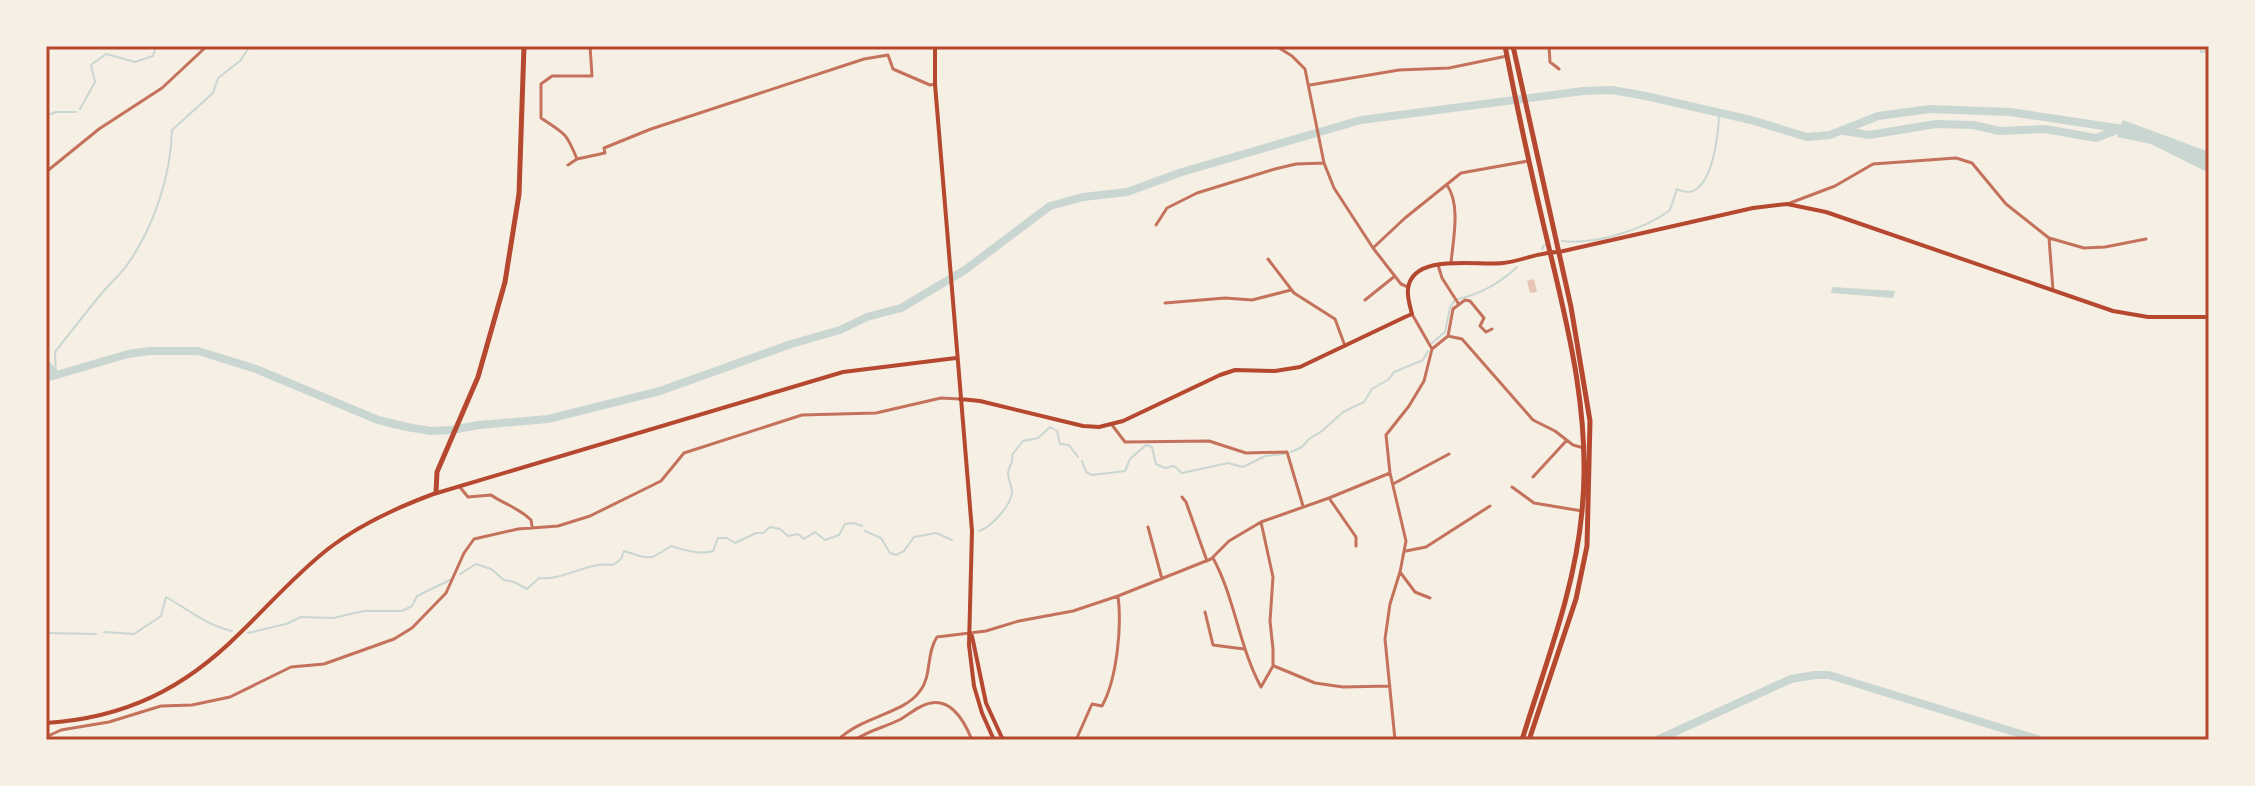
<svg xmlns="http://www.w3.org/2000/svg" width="2255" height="786" font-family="'Golos Text',sans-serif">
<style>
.water{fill:#c9d6d2}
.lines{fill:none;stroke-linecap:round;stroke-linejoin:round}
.stream{stroke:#c9d6d2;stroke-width:2}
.river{stroke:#c9d6d2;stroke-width:8}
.building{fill:#e6c5b7}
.minor{stroke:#c5725c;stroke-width:3}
.secondary{stroke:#b5482f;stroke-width:4}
.primary{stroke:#b5482f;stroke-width:4}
.trunk{stroke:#b5482f;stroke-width:5}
.motorway{stroke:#b5482f;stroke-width:5}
.neatline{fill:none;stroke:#b5482f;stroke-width:3}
</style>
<rect width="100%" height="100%" fill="#f6efe4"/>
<path class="water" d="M2123,120l86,32v21l-58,-29 -34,-7z
M1832,287l63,4 -2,7 -62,-5z"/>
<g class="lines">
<path class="stream" d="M2200,46l1,6 8,-1
M2158,48l20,-2
M80,109l15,-27 -4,-17 15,-11 29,8 18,-6 3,-10
M46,116l10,-4h20
M1562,241c32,4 82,-11 108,-31l7,-21c34,19 42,-55 42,-77
M1542,249l2,-4
M1458,299c23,-5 42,-16 59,-32
M1432,343l13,-11 5,-24 4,-7
M56,375l-1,-23c16,-20 31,-40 47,-59 8,-10 18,-18 25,-28 27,-38 44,-90 45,-135l41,-37 5,-15 22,-17 8,-12 6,-3
M1291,452l11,-5 7,-8 13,-8 21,-19 21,-10 8,-13 17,-10 5,-7 29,-12 5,-9
M1082,461l4,11 6,3 33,-4 5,-12 16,-14 6,2 4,17 9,4 9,-2 8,7 46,-10 15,4 22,-11 19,-2
M865,531l16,7 9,15 6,2 8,-4 10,-14 22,-4 16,7
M979,531c12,-4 32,-25 33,-39 0,-6 -4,-12 -4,-19 1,-8 6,-10 4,-18l11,-14 15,-3 12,-11 7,4 3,13 9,1 9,12
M460,574l16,-10 15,5 13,11 10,2 13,7 12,-11c25,3 49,-17 74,-13l8,-6 3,-8 19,6h10l18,-11c13,4 29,9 42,5l5,-13h9l8,5 21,-10h7l7,-6 10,2 8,7 10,-2 6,5 11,-7 10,8 14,-5 6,-11 9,-1 8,3
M104,632l30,2 27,-18 5,-19c23,13 40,28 66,34
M46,633l50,1
M248,633l38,-9 15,-7 32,1 31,-7h38l10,-5 5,-10 33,-16"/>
<path class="river" d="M1844,131l25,4 67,-11 37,1 27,6 45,-2 51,9 21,-8
M46,364l10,11
M46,378l82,-24 21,-3h49l58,18 122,51 29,7 24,4 21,-1 27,-5 69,-6 112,-28 131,-47 49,-14 27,-13 34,-9 64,-38 85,-64 33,-9 44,-5 55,-20 179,-52 222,-29 29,-1 34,6 105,24 56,17 23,-2 48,-19 52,-7 80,3 120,18
M1657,740l134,-61 24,-4h14l211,65"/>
</g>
<path class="building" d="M1534,279l3,13 -7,1 -3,-12z"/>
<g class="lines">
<path class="minor" d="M1276,46l16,10 13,13 19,94 10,25 39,60 28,36 7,3
M1549,46l1,16 9,7
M1310,85l89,-15 50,-2 58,-12
M577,159l28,-6 -1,-5 47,-19 213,-70 24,-4 5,14 37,16 5,-1
M568,165l9,-6c-11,-27 -12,-25 -36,-41v-34l11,-8h40l-2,-30
M46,172l53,-43 63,-41 45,-42
M1447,185c14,20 6,55 4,78
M1790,203l45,-17 38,-22 83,-6 16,5 34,41 43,34 35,10 21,-1 41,-8
M1156,225l11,-17 30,-15 78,-24 21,-5 28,-1
M2049,238l4,52
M1373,248l32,-30 56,-45 67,-12
M1268,259l26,34 41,26 10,27
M1438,265l4,13 16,25
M1365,300l30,-24
M1165,303l60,-5 27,2 39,-10
M1412,314l20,35
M1448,336l5,-27 12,-9 5,1 14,17 -4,8 6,6 6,-3
M1112,425l13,17 84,-1 37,12 41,-1 16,54
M1533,477l34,-37
M1393,484l56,-30
M459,486l9,11 23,-2c13,9 28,13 40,25l1,6
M1512,487l22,16 48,8
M1182,497l4,5 21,59
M1329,498l27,39v9
M1148,527l14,52
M1406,551l20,-4 64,-41
M1213,558c22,40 26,89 48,129l12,-21v-17l-3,-28 3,-44 -12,-55
M1400,572l15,20 15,6
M1205,612l8,33 31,4
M1274,666l41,17 28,4 47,-1
M46,737l15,-7 48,-8 52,-16 31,-1 38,-8 61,-30 33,-3 70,-25 18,-11 34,-35 18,-40 10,-14 44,-10 40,-3 32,-10 71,-35 23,-28 118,-38 74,-2 65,-15 19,1
M838,740c24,-24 66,-26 82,-49 12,-15 6,-38 17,-54l49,-6 33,-10 54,-10 45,-15 93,-37 18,-18 32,-19 68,-24 61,-25
M855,740c14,-10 31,-13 46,-21 7,-4 14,-10 21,-13 27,-13 42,14 50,34
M1076,740l16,-36 10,2c15,-27 20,-80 16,-110
M1395,740l-10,-101 5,-35 10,-32 6,-31 -16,-68 -4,-38 23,-29 15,-25 8,-32 16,-13 14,3 71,81 22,11 18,14 11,3"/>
<path class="secondary" d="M1559,252l194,-44 34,-4 39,8 287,99 35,6h61
M46,723c79,-5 138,-34 194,-90 29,-28 56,-59 88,-84 32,-25 70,-42 108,-56"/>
<path class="primary" d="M935,46v38l37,447 -3,114 5,41 8,27 12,27
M960,399l20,2 103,25 16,1 24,-6 97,-46 15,-5 40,1 25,-4 105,-50 7,-3c-2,-8 -5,-17 -4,-25 4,-37 70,-23 95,-26 19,-2 36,-11 55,-11
M437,493l406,-121 113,-14
M972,636l14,67 17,37"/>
<path class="trunk" d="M1505,46c13,67 28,135 44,202 21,86 42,174 33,263 -7,79 -37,154 -60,229
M1513,46l58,261 19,114 -3,125 -11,53 -47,141"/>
<path class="motorway" d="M436,493l1,-21 41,-95 27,-95 14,-88 5,-148"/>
</g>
<rect width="2255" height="786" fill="none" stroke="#f6efe4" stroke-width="96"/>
<rect x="48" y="48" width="2159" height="690" class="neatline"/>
</svg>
